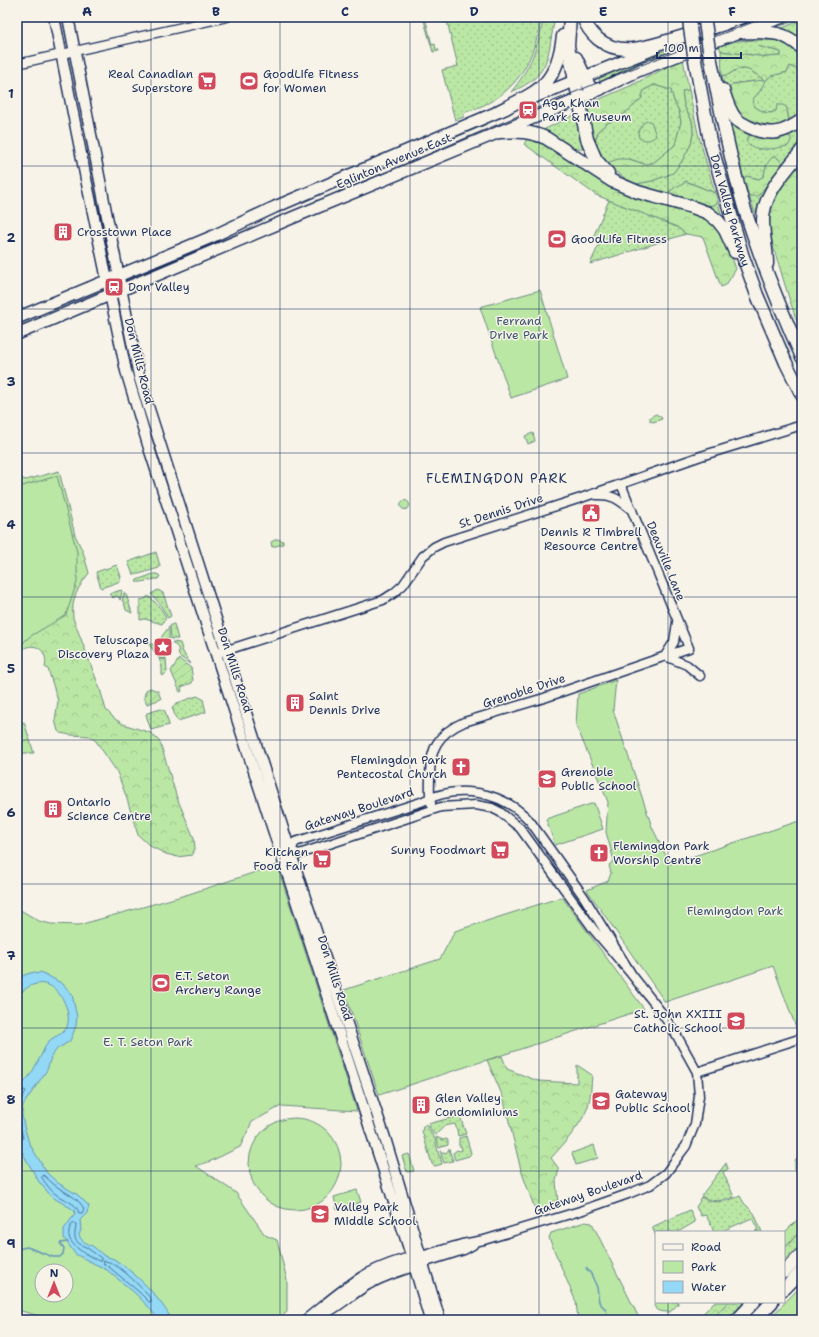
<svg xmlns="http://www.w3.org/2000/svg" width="819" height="1337" font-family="'Shantell Sans',sans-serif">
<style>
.grass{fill:url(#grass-dots);stroke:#6b8b81}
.forest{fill:url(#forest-crowns);stroke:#6b8b81}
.park{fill:#bbe7a4;stroke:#6b8b81;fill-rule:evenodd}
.garden{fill:url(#garden-furrows);stroke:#6b8b81}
.water{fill:#93d8f5;stroke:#6394b9}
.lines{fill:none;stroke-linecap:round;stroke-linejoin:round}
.shore{stroke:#4b739a;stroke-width:1}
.stream{stroke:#6394b9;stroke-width:1.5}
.tertiary-casing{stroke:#1b2f5e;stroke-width:11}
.secondary-casing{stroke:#1b2f5e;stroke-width:13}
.primary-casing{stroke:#1b2f5e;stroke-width:14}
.motorway-casing{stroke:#1b2f5e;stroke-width:15}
.tertiary{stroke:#f7f3e8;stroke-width:8}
.secondary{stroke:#f7f3e8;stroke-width:10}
.primary{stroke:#f7f3e8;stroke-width:11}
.motorway{stroke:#f7f3e8;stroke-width:12}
.tram{stroke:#1b2f5e;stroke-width:1}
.motorway-bridge-casing{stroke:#1b2f5e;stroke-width:15;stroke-linecap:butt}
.motorway-bridge{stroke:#f7f3e8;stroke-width:12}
.grid{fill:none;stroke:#1b2f5e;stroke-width:1;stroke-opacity:0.55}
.labels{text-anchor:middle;stroke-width:3;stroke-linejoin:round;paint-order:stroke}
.poi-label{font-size:12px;fill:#1b2f5e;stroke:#f7f3e8;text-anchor:start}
.street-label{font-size:12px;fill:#1b2f5e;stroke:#f7f3e8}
.park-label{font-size:12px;fill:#3b546c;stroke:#f7f3e8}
.neighbourhood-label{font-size:13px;letter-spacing:1px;fill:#1b2f5e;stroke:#f7f3e8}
.neatline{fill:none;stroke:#1b2f5e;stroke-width:1.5}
.grid-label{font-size:13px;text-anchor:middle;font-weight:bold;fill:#1b2f5e}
</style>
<defs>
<pattern id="grass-dots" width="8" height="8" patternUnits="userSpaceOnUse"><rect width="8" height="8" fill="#bbe7a4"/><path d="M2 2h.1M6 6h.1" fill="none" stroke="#a0c690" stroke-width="1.8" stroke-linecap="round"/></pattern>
<pattern id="forest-crowns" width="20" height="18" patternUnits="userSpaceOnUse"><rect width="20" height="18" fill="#bbe7a4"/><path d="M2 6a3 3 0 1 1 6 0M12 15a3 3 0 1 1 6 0" fill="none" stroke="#a0c690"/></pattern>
<pattern id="garden-furrows" width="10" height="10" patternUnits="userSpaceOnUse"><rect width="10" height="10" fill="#bbe7a4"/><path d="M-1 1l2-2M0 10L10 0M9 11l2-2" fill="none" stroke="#a0c690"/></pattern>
</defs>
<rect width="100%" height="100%" fill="#f7f3e8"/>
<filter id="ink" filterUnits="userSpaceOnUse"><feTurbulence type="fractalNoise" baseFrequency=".025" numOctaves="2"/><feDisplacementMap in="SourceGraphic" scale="8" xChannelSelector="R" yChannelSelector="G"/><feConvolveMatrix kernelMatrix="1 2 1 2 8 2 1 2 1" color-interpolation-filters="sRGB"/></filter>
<g filter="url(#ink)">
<path class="grass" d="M423,17h2l7,28 3,-1 1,6 2,-1 1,2 -6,1z
M446,17h12l1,4 16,-4h67c-10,50 -28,81 -79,96l1,4 -9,3 -13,-50 16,-4z
M544,17h11c-8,39 -3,58 -44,75 19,-23 27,-45 33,-75z
M755,17h14l-42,15 -2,-4z
M798,17h4v2l-22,7 -5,4 -5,-2z
M802,20v24l-22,-15z
M758,40l-2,3 2,3 23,6v4l-15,1 -45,-6 -2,-5 17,-5z
M676,46l2,6 -77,31 -3,-6z
M790,66l8,4 4,5v37l-6,7 -7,4 -2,-15c-17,4 -17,9 -33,-2l-1,-7 7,-8 -6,-10 -22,3 -7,7 -3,-16c6,1 7,-1 12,-4 13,-6 20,2 31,10l6,-5 16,-4z
M654,85l17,5 3,11 5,10 2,11 -6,23 -22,18 -9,1 -14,-5 -23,4 -9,-11 -3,-10 3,-11 9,-8 12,-5 22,-19 3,-9z
M689,90l9,43 17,60 -29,-12 -4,4 -13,7 7,4 -40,-12 16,-3 21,-8 9,-12 9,-17 2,-11 -1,-12 -8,-15 -2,-15z
M576,114l7,35h-9l-31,-19z
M733,122l17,12 8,15 30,-3 -3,-11 17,-9v12l-19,26 -8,-9 -10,14 -1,7 -5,3 -13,-3 -2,4 -15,-56z
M773,178l-12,20 -5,15h-1l-6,-17 9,-1z
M609,200l68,27 9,7 -96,30 11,-24 -7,-5z
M718,202l4,16 -17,-12 9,-1z
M156,552l4,14 -1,2 -20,6h-6l-5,-12z
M117,565l4,12 -2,3 2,1 -20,7 -5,-16z
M153,574h4l3,2 -2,3c-8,0 -15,4 -22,3l1,-2z
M158,590l5,3 8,23 -3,2 -8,-14 -9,-10z
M148,596c8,6 14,13 18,22l-4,6 -17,-5 -5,1v-20l5,-1z
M173,624h1l4,15h-7l-1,-13z
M169,627v13l-6,6 -2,-2 1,-8z
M159,658l5,2 2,-2 1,14 -4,4 -1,-1v-7z
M197,696l6,3 3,13 -28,9 -2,-2 -4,-12 5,-4z
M161,709l4,2 4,14 -18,5 -5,-15 1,-2z
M458,1116l3,3 5,15 -8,2 -1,-6 -2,-6 -11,2c-2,4 -6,5 -8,9l-3,-2 -5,-9z
M426,1125l9,14 4,17h1l2,8 -7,2 -3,-2 -10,-33 1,-4z
M466,1136l5,17 -2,3 -14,4 -2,-7 4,-3 3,1 2,-1 -1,-4h-2v-8z
M436,1137l7,3 4,-1 1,2v4l-9,3z
M449,1149l4,12 -9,2 -4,-12 6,2z
M726,1163l2,6 -5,3 11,25c-12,4 -21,6 -33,-1z
M740,1196l4,7 10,10 8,19h-6l-1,-1 3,-1 -6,-12 -32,14h-6l-8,-17 -5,1 -5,-9 4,-6 -1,-1 2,-3c13,8 25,5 39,-1z
M690,1210l5,12 -17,10h-22v4l-4,-9z
M802,1229v17l-18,18v-15z
M728,1302h19l-19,18h-17z"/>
<path class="forest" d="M758,40h22l20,14 2,3v18l-4,-5 -8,-4 -3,6 -16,4 -6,5 -5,10 -7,8 1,7 9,6 8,1 5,-2 1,-6h6l4,3 2,15 -6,3 -18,2 -24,-10 -16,-27 7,-7 32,-4c-10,-7 -17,-15 -30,-9 -5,3 -6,5 -12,4l-1,-24 45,6 15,-1v-4l-23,-6 -3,-3z
M683,59l6,31 -7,1 2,15 8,15 1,12 -2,11 -9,17 -9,12 -21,8 -16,3 -8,-4 -14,-9 -7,-8 11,-4h11l15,5 9,-1 22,-18 6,-23 -2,-11 -5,-10 -3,-11 -17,-5 -10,5 -3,9 -12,11 -10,8 -12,5 -9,8 -3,11 -7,-15 -2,-22 44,-19z
M647,121h4l5,15c-6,5 -9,5 -17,2l-1,-6 5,-9z
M750,134l35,1 6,2v4l-3,5c-13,2 -33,8 -42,-5z
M529,136l14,6 40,28 22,13 99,33c20,15 24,30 32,53l-10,16 -5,2 -18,-50 -17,-3 -9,-7 -81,-32 -72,-51z
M775,155l8,9 -25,32h-9l-5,-16 2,-4 13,3 5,-3c1,-9 4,-16 11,-21z
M802,159v176c-9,-23 -16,-46 -23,-70 -5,-15 -11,-32 -9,-48 1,-17 21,-45 32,-58z
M685,181l30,12 3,9 -4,3c-12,2 -35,-7 -45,-13l8,-6 5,-1z
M59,471l16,64 8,17 6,21c-11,15 -18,25 -16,45l27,71 6,21 9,9 8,5 28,9 9,9 17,56 17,40 1,10 -3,7 -14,2 -12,-3 -16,-8 -12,-11 -12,-39 -9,-24 -21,-31 -7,-5 -18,-1 -11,-2 -2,-2 -3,-11 3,-19 -10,-32 -3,-2c3,-11 -4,-24 -18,-20 -3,1 -7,5 -10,8v-178l9,3z
M24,722l10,31h-17v-28z
M502,1056l5,13 31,12 39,2v-18l15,10c-1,10 -1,22 -4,31 -5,17 -25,39 -37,52l8,11 -3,12 2,23 -22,8 -15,-42 -18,-73 -16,-37z
M802,1215v14l-18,20v-16z
M714,1302h14l-17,18h-14z"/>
<path class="park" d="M540,290l27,89 -56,19 -31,-91z
M656,414l5,3 1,2 -9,3 -3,-1v-4z
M533,433l2,8 -7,3 -3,-8z
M57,476l20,76v30l-11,33 -37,22 -12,12v-167l2,5z
M400.5 505a4.5 4.5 0 1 1 9 0a4.5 4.5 0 1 1-9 0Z
M277,539l6,2v3l-11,3 -1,-5z
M616,680l-3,30 39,117 18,37 132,-44v209l-5,1 -24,-64 -108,36 -78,-112 21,-9 3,-8 -2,-8 5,-4 -8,-29 2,-30 -32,-77 2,-31z
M594,803l9,26 -48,16 -9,-26z
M277,865l80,246 -76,-5 -29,16 -12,25 -29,14 -15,5 40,27 29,42 12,5 10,40v32l-9,8h-223l-38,-10v-402l22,13 12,3 28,1 110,-31zM42,1271h24v24h-24z
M562,897l82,112 -265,86 -35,-105 96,-31 15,-28z
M249 1164a46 46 0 1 1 92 0a46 46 0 1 1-92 0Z
M594,1145l4,13 -22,7 -4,-12z
M409,1154l5,17 -7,1 -5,-16z
M799,1156h3v18l-7,-5v-9z
M357,1190l4,12 -24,8 -3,-13z
M585,1222l7,1 48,97h-62l-2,-18 -27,-64 2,-5z
M802,1285v35h-34z
M659,1302h19v2l-8,8c-7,0 -12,0 -16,-6l1,-2z"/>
<path class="garden" d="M484,123l1,2 -121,51 -1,-1z
M121,590l1,1 -2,9 -2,-4h-2l-3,2 -4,-4z
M124,593l2,1 6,19 -6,-3 -2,-8 -2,-1z
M172,642l8,1 3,9 7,12 -11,-8 -1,-8z
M148,643l10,3 4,9 4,3 -1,1 -6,-1z
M179,659l12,9 2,12 -1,3 -11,4 1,4 -2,1 -9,-21z
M150,688l8,3 3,8 -14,5 -3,-7 2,-7z"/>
<path class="water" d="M34,972l3,2 3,-2 3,1 20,11 9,10 5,23 -1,9 -6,15 -13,8 -6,8 -4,13 -24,35 -1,9 2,12 5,17 18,30 11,10 20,12 11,11 -2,7 -7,7 1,10 -2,5c3,7 6,7 11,10 6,2 9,8 15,11 3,1 6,2 9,3 23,15 45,37 58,61h-14l-6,-9 -16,-17 -29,-24 -32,-16 -11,-16v-9l11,-15 -1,-4 -22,-13 -13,-15 -16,-28 -6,-16v-48c8,-8 15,-16 20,-27 4,-6 7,-16 12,-22 6,-6 18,-7 19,-18 2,-13 -7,-33 -20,-38 -13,-5 -26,4 -31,14v-18l7,-6z"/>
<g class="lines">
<path class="shore" d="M17,1093l7,-3 2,1 -7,12 -1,11 5,24 -1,2 -5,-1
M43,1175c5,3 8,8 13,11 10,7 23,12 28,23l-2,4h-3c-3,-11 -14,-12 -22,-18 -5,-3 -11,-11 -15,-17z
M73,1223l3,2c0,4 -2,8 -1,13 3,8 10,7 15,12 4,3 7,5 11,8v3h-2c-14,-7 -41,-20 -26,-38z
M104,1261c12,-1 39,28 47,38v3h-2l-11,-11 -29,-24 -5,-3z"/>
<path class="stream" d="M17,1249l10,-2 26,10h7l3,-3 1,-6 -4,-5 8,-1
M586,1268l5,6 6,13 2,15 7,8 2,10"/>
<g class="tertiary-casing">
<path id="tertiary" d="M17,64l210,-47
M596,495c17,-1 23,5 36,15
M221,652l162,-52 11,-7 9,-8 20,-29 11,-9 10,-5 137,-44 120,-42 101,-31
M665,656l22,9 13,11
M665,656l9,-14 3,-20
M431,803c-2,-9 -1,-17 -1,-26 0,-28 7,-43 34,-55l80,-24 145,-50 -68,-164
M697,1072l105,-34
M421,1256l41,-12 22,-4 96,-29 48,-17 22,-9 16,-12 11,-15 9,-12 9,-22 4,-28 -2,-24 -21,-38 -15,-22 -29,-37 -38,-45 -74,-102 -20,-16 -8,-4 -16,-3 -35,2 -142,47 -8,-3 4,-9 126,-40c37,-19 81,-11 109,19l54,76 48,78
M423,1263l41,-13 9,-5"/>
</g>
<g class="secondary-casing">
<path id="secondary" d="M54,17l32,162 40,192 23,77 231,711 32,99 18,62
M68,17l55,281 16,78 9,30 159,498 77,231 56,185
M313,1319c21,-8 36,-24 55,-35 17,-9 35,-15 53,-20
M306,1320c19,-15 39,-33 60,-45 17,-9 35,-15 53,-19"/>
</g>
<g class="primary-casing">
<path id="primary" d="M715,27l28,-10
M527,100l127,-51
M17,318l192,-80 66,-31 232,-99
M17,334l277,-117 285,-118 61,-29 83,-32 60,-21"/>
</g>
<g class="motorway-casing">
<g id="motorway">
<path d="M570,17l-2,29 19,93 9,21 12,13"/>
<path d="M583,17c3,9 8,16 15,22 23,19 51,7 76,0 17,-5 33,-10 50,-15"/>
<path d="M689,17l1,11"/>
<path d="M739,32c27,1 41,-4 63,16"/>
<path d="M709,50c10,52 20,105 35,157 16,51 36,101 58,150"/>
<path id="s1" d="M694,55l16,86 32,113 15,41 29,68 16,32"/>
<path d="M576,58l14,30 5,2 5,-1"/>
<path d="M723,90c3,10 6,21 13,29 3,3 9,6 13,8 21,10 35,6 53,-7"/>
<path d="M499,111c40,-20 58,-26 64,-75"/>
<path d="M500,132c18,-1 29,-1 46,6l66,43 26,11 54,15 16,6 10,8 7,9 10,22"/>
<path d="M767,264c0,-15 -4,-29 -4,-44 0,-28 24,-49 39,-70"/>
<path d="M784,1272l18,-18"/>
<path d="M784,1289l18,-18"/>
<path d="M737,1320l17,-18"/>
<path d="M755,1320l17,-18"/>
</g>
</g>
<use href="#tertiary" class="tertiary"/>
<use href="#secondary" class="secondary"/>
<use href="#primary" class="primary"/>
<use href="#motorway" class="motorway"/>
<path class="tram" d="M338,193c142,-61 283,-123 429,-176"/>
<g class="motorway-bridge-casing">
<path id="motorway-bridge" d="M705,22l4,28
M690,28l4,27"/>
</g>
<use href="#motorway-bridge" class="motorway-bridge"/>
</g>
</g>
<path class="grid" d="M151,17v1303M280,17v1303M410,17v1303M539,17v1303M668,17v1215M17,166h785M17,309h785M17,453h785M17,597h785M17,740h785M17,884h785M17,1028h785M17,1171h785M668,1302v18"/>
<defs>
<g id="supermarket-square" transform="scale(1)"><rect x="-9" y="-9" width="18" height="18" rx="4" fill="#d1495b" stroke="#f7f3e8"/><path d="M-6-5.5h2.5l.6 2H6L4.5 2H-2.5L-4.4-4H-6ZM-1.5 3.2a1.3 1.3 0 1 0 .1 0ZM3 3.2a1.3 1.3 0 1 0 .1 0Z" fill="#fff"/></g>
<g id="stadium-square" transform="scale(1)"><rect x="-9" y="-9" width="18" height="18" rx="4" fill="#d1495b" stroke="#f7f3e8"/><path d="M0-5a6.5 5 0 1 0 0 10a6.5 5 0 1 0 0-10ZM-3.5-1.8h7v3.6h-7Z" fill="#fff"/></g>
<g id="station-square" transform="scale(1)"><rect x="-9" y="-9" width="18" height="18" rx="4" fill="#d1495b" stroke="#f7f3e8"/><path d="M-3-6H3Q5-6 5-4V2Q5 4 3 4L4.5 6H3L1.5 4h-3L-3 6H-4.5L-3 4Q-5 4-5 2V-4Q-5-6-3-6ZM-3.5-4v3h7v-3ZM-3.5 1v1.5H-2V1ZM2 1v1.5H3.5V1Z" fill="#fff"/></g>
<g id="building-square" transform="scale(1)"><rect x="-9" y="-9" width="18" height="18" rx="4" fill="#d1495b" stroke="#f7f3e8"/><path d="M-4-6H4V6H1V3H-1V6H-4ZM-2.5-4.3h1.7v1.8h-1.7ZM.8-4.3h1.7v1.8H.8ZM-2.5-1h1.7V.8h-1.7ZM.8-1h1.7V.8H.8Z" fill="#fff"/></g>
<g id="civic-square" transform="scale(1)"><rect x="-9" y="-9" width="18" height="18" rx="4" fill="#d1495b" stroke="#f7f3e8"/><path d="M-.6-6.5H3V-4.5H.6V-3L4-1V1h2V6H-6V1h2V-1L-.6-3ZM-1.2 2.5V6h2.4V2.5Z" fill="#fff"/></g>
<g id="sight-square" transform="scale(1)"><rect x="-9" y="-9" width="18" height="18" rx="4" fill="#d1495b" stroke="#f7f3e8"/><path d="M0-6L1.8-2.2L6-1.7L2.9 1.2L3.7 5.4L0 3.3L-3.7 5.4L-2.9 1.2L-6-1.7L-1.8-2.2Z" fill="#fff"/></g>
<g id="church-square" transform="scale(1)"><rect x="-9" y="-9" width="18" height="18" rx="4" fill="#d1495b" stroke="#f7f3e8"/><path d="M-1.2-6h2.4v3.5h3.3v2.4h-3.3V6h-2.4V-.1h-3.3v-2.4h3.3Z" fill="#fff"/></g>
<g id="school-square" transform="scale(1)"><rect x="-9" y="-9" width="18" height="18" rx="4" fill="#d1495b" stroke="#f7f3e8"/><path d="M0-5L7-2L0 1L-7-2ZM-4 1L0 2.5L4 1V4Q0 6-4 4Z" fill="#fff"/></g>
</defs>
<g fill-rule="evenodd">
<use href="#supermarket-square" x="207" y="81"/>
<use href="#stadium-square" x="249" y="81"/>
<use href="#station-square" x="528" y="110"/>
<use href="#building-square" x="63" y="232"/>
<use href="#stadium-square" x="557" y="239"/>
<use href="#station-square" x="114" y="287"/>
<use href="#civic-square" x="591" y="513"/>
<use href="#sight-square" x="163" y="647"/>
<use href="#building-square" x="295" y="703"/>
<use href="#church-square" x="461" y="767"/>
<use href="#school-square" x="547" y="779"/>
<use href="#building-square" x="53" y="809"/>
<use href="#supermarket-square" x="500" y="850"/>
<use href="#church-square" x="599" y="853"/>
<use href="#supermarket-square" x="322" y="859"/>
<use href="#stadium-square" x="161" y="983"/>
<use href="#school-square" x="736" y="1021"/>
<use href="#school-square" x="601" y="1101"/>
<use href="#building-square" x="421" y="1105"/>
<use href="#school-square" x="320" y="1214"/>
</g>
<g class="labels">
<g class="poi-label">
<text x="193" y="78" text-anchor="end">Real Canadian<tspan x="193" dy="14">Superstore</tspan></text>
<text x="263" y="78">GoodLife Fitness<tspan x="263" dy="14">for Women</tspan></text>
<text x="542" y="107">Aga Khan<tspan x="542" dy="14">Park &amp; Museum</tspan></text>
<text x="77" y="236">Crosstown Place</text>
<text x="571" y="243">GoodLife Fitness</text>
<text x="128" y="291">Don Valley</text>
<text x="591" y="536" text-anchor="middle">Dennis R Timbrell<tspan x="591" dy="14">Resource Centre</tspan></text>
<text x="149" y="644" text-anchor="end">Teluscape<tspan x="149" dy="14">Discovery Plaza</tspan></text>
<text x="309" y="700">Saint<tspan x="309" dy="14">Dennis Drive</tspan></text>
<text x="447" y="764" text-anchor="end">Flemingdon Park<tspan x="447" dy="14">Pentecostal Church</tspan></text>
<text x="561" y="776">Grenoble<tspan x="561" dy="14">Public School</tspan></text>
<text x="67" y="806">Ontario<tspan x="67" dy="14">Science Centre</tspan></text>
<text x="613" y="850">Flemingdon Park<tspan x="613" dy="14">Worship Centre</tspan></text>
<text x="486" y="854" text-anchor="end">Sunny Foodmart</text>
<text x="308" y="856" text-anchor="end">Kitchen<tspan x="308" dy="14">Food Fair</tspan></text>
<text x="175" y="980">E.T. Seton<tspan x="175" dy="14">Archery Range</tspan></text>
<text x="722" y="1018" text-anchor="end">St. John XXIII<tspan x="722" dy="14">Catholic School</tspan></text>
<text x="615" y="1098">Gateway<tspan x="615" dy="14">Public School</tspan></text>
<text x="435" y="1102">Glen Valley<tspan x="435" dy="14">Condominiums</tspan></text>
<text x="334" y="1211">Valley Park<tspan x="334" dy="14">Middle School</tspan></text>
</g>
<g class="street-label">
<text transform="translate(394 161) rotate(-23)" y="4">Eglinton Avenue East</text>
<text dy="4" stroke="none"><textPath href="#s1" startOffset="160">Don Valley Parkway</textPath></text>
<text transform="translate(139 361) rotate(76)" y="4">Don Mills Road</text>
<text transform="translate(501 511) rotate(-18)" y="4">St Dennis Drive</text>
<text transform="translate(666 561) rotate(68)" y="4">Deauville Lane</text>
<text transform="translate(235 670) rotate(72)" y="4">Don Mills Road</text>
<text transform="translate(524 691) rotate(-18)" y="4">Grenoble Drive</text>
<text transform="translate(359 809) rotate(-18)" y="4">Gateway Boulevard</text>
<text transform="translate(335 978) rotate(72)" y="4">Don Mills Road</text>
<text transform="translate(588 1193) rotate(-19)" y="4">Gateway Boulevard</text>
</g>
<g class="park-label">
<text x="519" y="325">Ferrand<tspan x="519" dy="14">Drive Park</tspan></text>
<text x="735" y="915">Flemingdon Park</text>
<text x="148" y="1046">E. T. Seton Park</text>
</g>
<g class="neighbourhood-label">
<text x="497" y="483">FLEMINGDON PARK</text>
</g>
</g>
<rect width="819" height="1337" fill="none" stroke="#f7f3e8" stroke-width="44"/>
<rect x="655" y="1231" width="130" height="72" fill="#f7f3e8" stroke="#9fa5b1"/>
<rect x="663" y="1244" width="20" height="6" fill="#f7f3e8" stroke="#9fa5b1"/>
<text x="691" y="1251" font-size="12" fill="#1b2f5e">Road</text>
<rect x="663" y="1261" width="20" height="12" fill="#bbe7a4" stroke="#9fa5b1"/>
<text x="691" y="1271" font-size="12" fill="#1b2f5e">Park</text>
<rect x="663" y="1281" width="20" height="12" fill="#93d8f5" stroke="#9fa5b1"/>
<text x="691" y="1291" font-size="12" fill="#1b2f5e">Water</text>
<g transform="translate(54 1283)"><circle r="19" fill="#f7f3e8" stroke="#9fa5b1"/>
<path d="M0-3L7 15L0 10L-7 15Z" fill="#d1495b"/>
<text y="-6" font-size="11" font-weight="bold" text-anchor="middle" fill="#1b2f5e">N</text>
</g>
<path d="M657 52v6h84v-6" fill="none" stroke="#1b2f5e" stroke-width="2"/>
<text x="663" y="52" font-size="12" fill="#1b2f5e" stroke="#f7f3e8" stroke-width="3" paint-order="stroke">100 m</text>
<rect x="22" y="22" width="775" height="1293" class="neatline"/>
<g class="grid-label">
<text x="87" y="16">A</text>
<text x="216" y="16">B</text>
<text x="345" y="16">C</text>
<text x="474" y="16">D</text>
<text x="603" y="16">E</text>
<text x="732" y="16">F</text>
<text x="11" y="98">1</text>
<text x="11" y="242">2</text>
<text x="11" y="386">3</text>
<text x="11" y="529">4</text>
<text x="11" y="673">5</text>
<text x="11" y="817">6</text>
<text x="11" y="960">7</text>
<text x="11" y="1104">8</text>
<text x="11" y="1248">9</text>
</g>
</svg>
